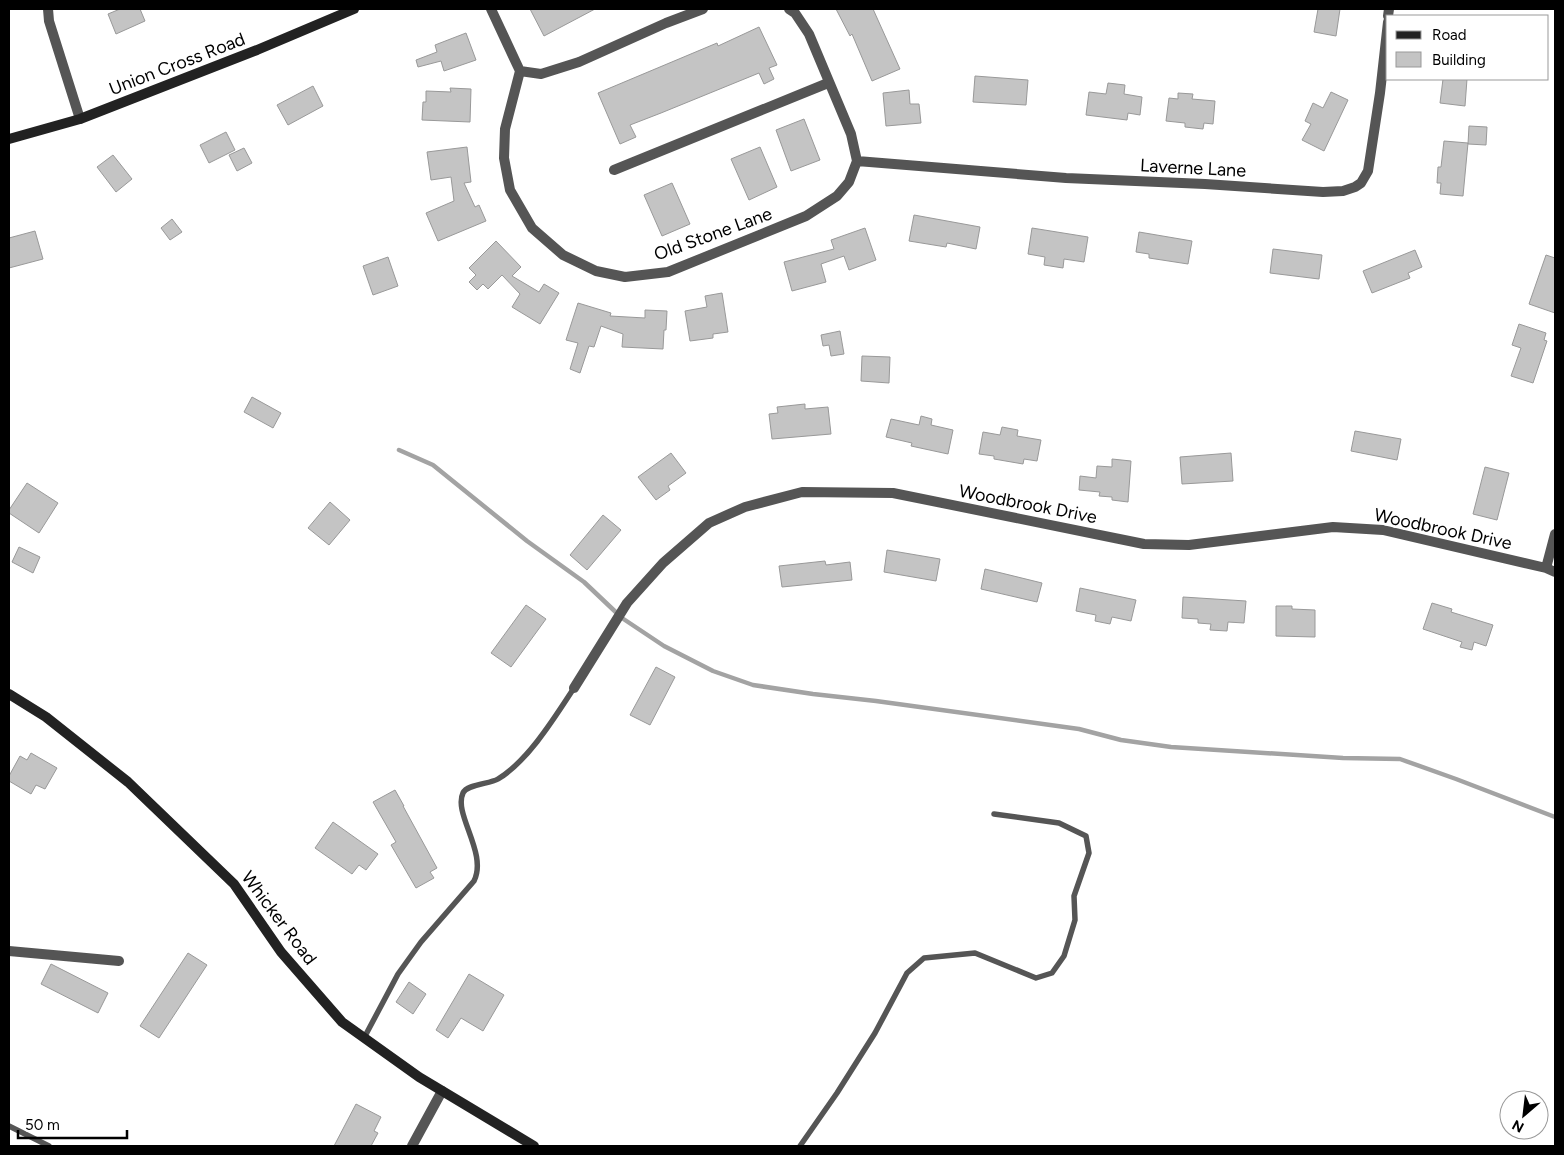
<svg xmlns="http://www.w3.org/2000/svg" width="1564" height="1155" font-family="Figtree,sans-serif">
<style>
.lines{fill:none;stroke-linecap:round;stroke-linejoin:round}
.stream{stroke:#a3a3a3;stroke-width:4.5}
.building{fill:#c4c4c4;stroke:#999}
.lane{stroke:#555;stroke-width:5.5}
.street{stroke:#555;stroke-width:10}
.secondary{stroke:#222;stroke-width:10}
.labels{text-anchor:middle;stroke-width:5;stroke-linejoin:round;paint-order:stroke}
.street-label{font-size:18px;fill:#000;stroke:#fff}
</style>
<rect width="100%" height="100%" fill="#fff"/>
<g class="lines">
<path class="stream" d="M399,450l34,15 94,76 57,41 38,36 42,28 49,25 40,14 60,9 63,7 203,28 42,11 50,7 172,11 57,1 56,20 99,38"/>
</g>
<path class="building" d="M120,9h20l5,12 -29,13 -8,-20z
M530,9h65l-51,27z
M836,9h37l27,60 -28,12 -20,-47 -2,2z
M1318,9h22l-4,27 -22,-4z
M759,27l18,38 -8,3 5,11 -10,5 -5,-11 -98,40 -31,12 6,12 -16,7 -22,-51 119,-50 1,3z
M466,33l10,27 -32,11 -3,-10 -23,6 -2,-7 21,-8 -2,-7z
M975,76l53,4 -2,25 -53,-3z
M1443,79h24l-2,27 -25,-3z
M1108,83l17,2 -1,9 18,3 -2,18 -12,-2 -1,7 -41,-5 3,-23 17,2z
M313,86l10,20 -35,19 -11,-20z
M450,88l21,1 -1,33 -48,-2 1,-18h3v-11l25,1z
M909,90l1,14h9l2,19 -35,3 -3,-33z
M1331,92l17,8 -24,51 -22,-11 9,-16 -6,-3 8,-18 10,5z
M1178,93l15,1 -1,5 23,2 -2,23 -9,-1 -1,6 -18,-2v-4l-19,-2 3,-23 9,1z
M804,119l16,41 -29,11 -15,-41z
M1469,126l18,1 -1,18 -18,-1z
M226,132l9,18 -26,13 -9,-18z
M1444,141l24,2 -5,53 -23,-2 1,-11h-4l1,-16h3z
M467,147l4,35 -7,1 11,24 4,-2 7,16 -48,20 -12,-28 28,-12 -3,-24 -20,3 -4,-28z
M760,147l17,40 -28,13 -18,-41z
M244,148l8,15 -15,8 -8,-16z
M113,155l19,24 -16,13 -19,-25z
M672,183l18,41 -28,12 -18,-41z
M914,215l66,12 -4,22 -29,-6 -1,4 -37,-6z
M172,219l10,13 -12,8 -9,-12z
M865,228l11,32 -27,10 -5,-14 -23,8 5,18 -34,9 -8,-29 50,-13 -3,-9z
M1032,228l56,9 -4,25 -20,-3 -1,9 -19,-3 1,-8 -17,-3z
M35,231l8,28 -34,9v-30z
M1139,232l53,9 -4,23 -39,-6v-4l-13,-2z
M496,241l25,26 -9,9 27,16 5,-8 15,9 -19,31 -28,-17 8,-13 -18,-19 -14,14 -5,-5 -6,6 -8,-8 7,-7 -7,-7z
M1273,249l49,6 -3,24 -49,-6z
M1415,250l7,17 -14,6 2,5 -38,15 -9,-22z
M1546,255l9,3v55l-26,-9z
M388,257l10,29 -25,9 -10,-29z
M722,293l6,39 -15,2v4l-23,3 -5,-30 22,-4 -2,-11z
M578,303l33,10 -1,3 35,2v-8l22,1 -1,19h-2l-1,19 -41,-2 1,-13 -22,-8 -7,21 -5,-1 -9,27 -10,-4 8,-26 -12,-3z
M1519,324l27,9 -2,7 3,1 -14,42 -22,-7 10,-28 -9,-3z
M840,331l4,23 -13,2 -2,-11 -6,1 -2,-11z
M862,356l28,1 -1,26 -28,-2z
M252,397l29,16 -8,15 -29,-16z
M805,404v5l23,-2 3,27 -59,5 -3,-25 9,-1 -1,-6z
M921,416l11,3 -1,6 22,5 -5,24 -37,-8 1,-3 -26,-6 5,-18 28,6z
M1002,427l16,3 -1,6 24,4 -4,21 -13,-2 -1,5 -29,-5v-3l-15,-2 4,-22 17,3z
M1355,431l46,8 -4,21 -46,-9z
M671,453l15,20 -18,13 2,4 -14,10 -18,-23z
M1231,453l2,28 -51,3 -2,-27z
M1112,459l19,2 -3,41 -16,-2v-3l-13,-1 1,-4 -21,-2 1,-14 16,2 1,-12 15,1z
M1485,467l24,6 -12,47 -24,-6z
M27,483l31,20 -19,30 -30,-20v-3z
M330,502l20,18 -21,25 -21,-17z
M603,515l18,15 -34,40 -17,-15z
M19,547l21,10 -7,16 -21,-11z
M887,550l53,9 -4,22 -52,-9z
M825,561l1,4 24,-3 2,18 -70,7 -3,-21z
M985,569l57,14 -5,19 -56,-13z
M1080,588l56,12 -5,21 -19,-4 -2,7 -15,-3 1,-6 -20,-4z
M1183,597l63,4 -2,22 -16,-1 -1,9 -17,-1 1,-6 -13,-1v-4l-16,-1z
M1432,603l20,6 -1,3 42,13 -7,21 -12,-4 -2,8 -12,-3 2,-5 -39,-13z
M526,605l20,14 -35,48 -20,-14z
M1276,606h16v3l23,1v27l-39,-1z
M656,667l19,10 -25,48 -20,-10z
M31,753l26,15 -12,21 -9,-4 -5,9 -22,-13v-5l11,-20 7,4z
M395,790l9,16h-1l34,62 -7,4 4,6 -18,10 -25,-43 5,-3 -23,-40z
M333,822l45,32 -12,16 -7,-5 -7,9 -37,-26z
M188,953l19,12 -48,73 -19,-12z
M51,964l57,29 -10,20 -57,-29z
M469,974l35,21 -21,36 -22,-13 -13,20 -12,-8z
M409,982l17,12 -13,20 -17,-12z
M356,1104l25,13 -7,14 4,2 -7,13h-37z"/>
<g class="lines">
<path class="lane" d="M364,1038l34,-64 23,-32 53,-61c14,-28 -21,-67 -11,-88 4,-9 27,-9 35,-14 30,-18 57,-62 76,-91
M9,1126l40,20
M800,1146l37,-53 38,-60 32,-60 17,-15 51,-5 61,25 16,-5 12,-17 11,-36 -1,-24 15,-43 -3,-17 -27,-13 -65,-9"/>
<path class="street" d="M48,9l1,12 31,98
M491,9l29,62 -15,58 -1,29 6,32 22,38 31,27 33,16 29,6 43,-5 138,-56 31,-20 12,-14 8,-21 -6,-27 -42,-100 -14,-21 -6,-4
M1388,16l1,-7
M520,71l21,3 38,-12 87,-39 37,-14
M857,161l209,17 139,6 118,8 20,-1 12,-4 6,-4 7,-12 12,-78 8,-71
M614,170l214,-87
M1546,568l9,-34
M574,688l53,-85 36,-40 46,-40 36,-16 57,-15 91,1 251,51 45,1 144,-18 50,3 163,38 9,4
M9,951l110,10
M412,1146l30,-55"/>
<path class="secondary" d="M9,139l71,-20 177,-69 97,-41
M9,694l37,23 82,65 106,102 47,68 61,70 77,55 115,69"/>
</g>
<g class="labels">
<g class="street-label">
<text transform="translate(177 64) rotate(-21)" y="6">Union Cross Road</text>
<text transform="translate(1193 168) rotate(3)" y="6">Laverne Lane</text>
<text transform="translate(713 234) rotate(-20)" y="6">Old Stone Lane</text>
<text transform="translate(1028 504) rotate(11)" y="6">Woodbrook Drive</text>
<text transform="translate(1443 529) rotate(12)" y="6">Woodbrook Drive</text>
<text transform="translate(279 918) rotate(53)" y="6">Whicker Road</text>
</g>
</g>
<rect width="1564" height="1155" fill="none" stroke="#000000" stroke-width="20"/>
<rect x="1386" y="15" width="162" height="65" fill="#ffffff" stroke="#999999"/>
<rect x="1396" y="31" width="25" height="8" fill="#222222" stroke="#999999"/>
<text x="1432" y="40" font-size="15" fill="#000000">Road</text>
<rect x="1396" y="52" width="25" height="15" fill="#c4c4c4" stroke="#999999"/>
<text x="1432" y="65" font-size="15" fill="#000000">Building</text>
<g transform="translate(1524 1115) rotate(208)"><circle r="24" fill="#ffffff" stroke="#999999"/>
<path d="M0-4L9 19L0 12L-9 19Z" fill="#000000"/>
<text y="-8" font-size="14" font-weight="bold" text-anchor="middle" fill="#000000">N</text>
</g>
<path d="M18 1130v8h109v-8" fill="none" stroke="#000000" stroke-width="2.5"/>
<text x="25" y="1130" font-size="15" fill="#000000" stroke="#ffffff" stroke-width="4" paint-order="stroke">50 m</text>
</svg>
